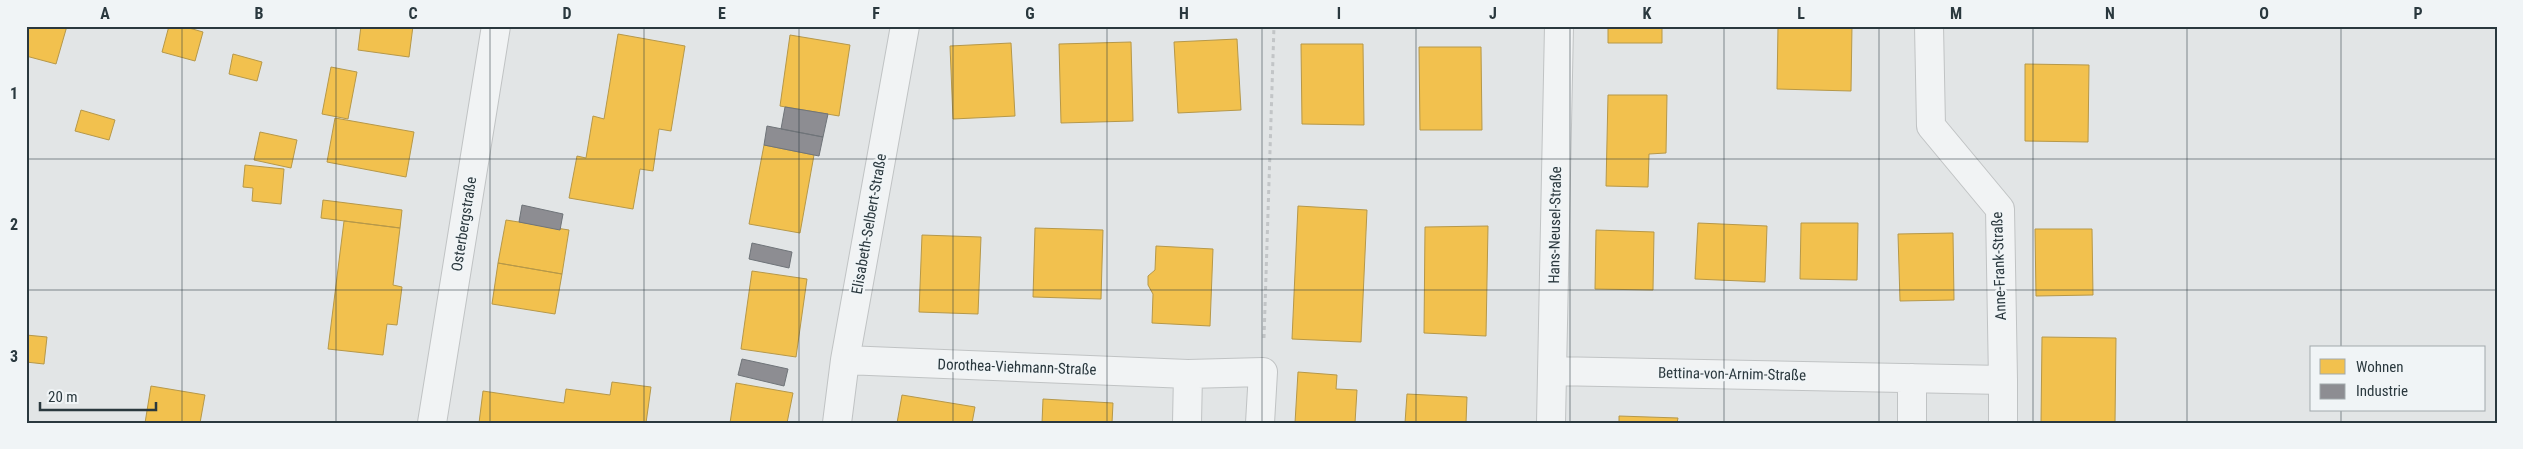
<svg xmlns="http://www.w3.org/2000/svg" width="2523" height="449" font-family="'Roboto Condensed',sans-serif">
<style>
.homes{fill:#f2c14e;stroke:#b69849}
.industry{fill:#8d8d92;stroke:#6f7479}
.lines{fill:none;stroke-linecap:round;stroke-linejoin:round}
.minor-casing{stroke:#c0c3c4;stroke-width:30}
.path{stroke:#c2c5c7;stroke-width:3;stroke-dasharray:4 4;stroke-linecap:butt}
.minor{stroke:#f1f3f4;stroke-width:28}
.grid{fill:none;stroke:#2a383e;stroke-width:1;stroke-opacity:0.55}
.labels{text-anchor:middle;stroke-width:5;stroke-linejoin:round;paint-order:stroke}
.street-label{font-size:15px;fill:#2a383e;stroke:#f0f4f6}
.neatline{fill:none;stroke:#2a383e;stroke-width:2}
.grid-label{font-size:16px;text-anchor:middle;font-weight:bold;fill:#2a383e}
</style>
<rect width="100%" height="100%" fill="#e2e5e6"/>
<path class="homes" d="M26,26h41l-11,38 -30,-8z
M169,26h13l21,6 -8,29 -33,-9z
M361,26h52l-4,31 -51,-7z
M1608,26h54v17h-54z
M1778,26h74l-1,65 -74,-2z
M618,34l67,12 -14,85 -12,-2 -6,42 -13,-2 -7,40 -64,-11 8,-42 9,2 7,-42 11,3z
M790,35l60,10 -11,71 -59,-10z
M1237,39l4,71 -63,3 -4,-71z
M1131,42l2,79 -72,2 -2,-79z
M1011,43l4,73 -62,3 -3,-73z
M1301,44h62l1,81 -62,-1z
M1419,47h62l1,83h-62z
M233,54l29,8 -5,19 -28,-7z
M2025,64l64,1 -1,77 -63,-1z
M331,67l26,5 -9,47 -26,-5z
M1608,95h59l-1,58 -17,1 -1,33 -42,-1z
M81,110l34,10 -6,20 -34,-9z
M335,118l79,14 -8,45 -79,-15z
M260,132l37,8 -6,28 -37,-8z
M764,145l50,10 -14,78 -51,-9z
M245,165l39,4 -3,35 -29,-3 1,-13 -10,-1z
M323,200l79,10 -2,18 -79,-10z
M1298,206l69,4 -6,132 -69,-3z
M506,220l63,10 -7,44 -64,-11z
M344,221l56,7 -7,57 9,2 -5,38 -10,-1 -4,31 -55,-6z
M1698,223l69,3 -2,56 -70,-3z
M1801,223h57l-1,57 -57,-1z
M1488,226l-2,110 -62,-3 1,-106z
M1035,228l68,2 -2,69 -68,-2z
M2035,229h57l1,66 -57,1z
M1596,230l58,2 -1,58 -58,-1z
M1953,233l1,67 -54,1 -2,-67z
M922,235l59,2 -3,77 -59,-2z
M1156,246l57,3 -3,77 -58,-3 1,-29 -5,-9v-9l7,-6z
M498,263l64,11 -7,40 -63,-10z
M752,271l55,8 -11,78 -55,-8z
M26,335l21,2 -3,27 -18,-2z
M2042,337l74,1 -1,85h-74z
M1298,372l39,3 -1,14 21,1 -2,33h-60z
M612,382l39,5 -5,36h-167l4,-32 81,12 2,-14 44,6z
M736,383l57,10 -6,30h-57z
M151,386l54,9 -5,28h-55z
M1407,394l60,3 -1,26h-61z
M902,395l73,12 -3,16h-75z
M1043,399l70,4 -1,20h-70z
M1619,416l59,2 -1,5h-58z"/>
<path class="industry" d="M785,107l43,7 -5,23 -42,-8z
M767,126l56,11 -4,19 -55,-11z
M522,205l41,9 -3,16 -41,-8z
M752,243l40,9 -3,16 -40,-9z
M742,359l46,10 -4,17 -46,-11z"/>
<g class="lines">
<g class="minor-casing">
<path id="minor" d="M1929,26l2,100 69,83 3,171
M845,360l343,14 -1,49
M1552,371l451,9v43
M1188,374l75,-2 -3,51
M1912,378v45
M432,423l64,-397
M837,423l8,-63 60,-334
M1551,423l8,-397"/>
</g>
<path class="path" d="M1264,338l10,-312"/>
<use href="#minor" class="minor"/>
</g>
<path class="grid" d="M182,26v397M336,26v397M490,26v397M644,26v397M799,26v397M953,26v397M1107,26v397M1262,26v397M1416,26v397M1570,26v397M1724,26v397M1879,26v397M2033,26v397M2187,26v397M2341,26v322M26,159h2471M26,290h2471M2341,410v13"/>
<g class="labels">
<g class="street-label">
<text transform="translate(464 224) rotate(-81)" y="5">Osterbergstraße</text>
<text transform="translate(869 224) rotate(-80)" y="5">Elisabeth-Selbert-Straße</text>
<text transform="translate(1555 225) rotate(-89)" y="5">Hans-Neusel-Straße</text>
<text transform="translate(1999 266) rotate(-92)" y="5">Anne-Frank-Straße</text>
<text transform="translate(1017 367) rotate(2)" y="5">Dorothea-Viehmann-Straße</text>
<text transform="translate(1732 374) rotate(1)" y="5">Bettina-von-Arnim-Straße</text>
</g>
</g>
<rect width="2523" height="449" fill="none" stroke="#f0f4f6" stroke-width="55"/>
<rect x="2310" y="346" width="175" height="65" fill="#f0f4f6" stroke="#a1a9ac"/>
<rect x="2320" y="359" width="25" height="15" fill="#f2c14e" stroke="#a1a9ac"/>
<text x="2356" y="372" font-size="15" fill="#2a383e">Wohnen</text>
<rect x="2320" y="384" width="25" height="15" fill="#8d8d92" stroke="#a1a9ac"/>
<text x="2356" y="396" font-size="15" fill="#2a383e">Industrie</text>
<path d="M40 402v8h116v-8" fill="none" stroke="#2a383e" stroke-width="2.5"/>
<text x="48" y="402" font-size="15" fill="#2a383e" stroke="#f0f4f6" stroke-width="4" paint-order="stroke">20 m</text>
<rect x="28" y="28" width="2468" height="394" class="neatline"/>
<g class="grid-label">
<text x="105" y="19">A</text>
<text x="259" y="19">B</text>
<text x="413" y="19">C</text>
<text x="567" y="19">D</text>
<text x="722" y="19">E</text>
<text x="876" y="19">F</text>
<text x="1030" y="19">G</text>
<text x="1184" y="19">H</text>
<text x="1339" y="19">I</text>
<text x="1493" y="19">J</text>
<text x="1647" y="19">K</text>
<text x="1801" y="19">L</text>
<text x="1956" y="19">M</text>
<text x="2110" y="19">N</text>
<text x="2264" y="19">O</text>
<text x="2418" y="19">P</text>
<text x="14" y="99">1</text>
<text x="14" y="230">2</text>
<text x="14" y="362">3</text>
</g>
</svg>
